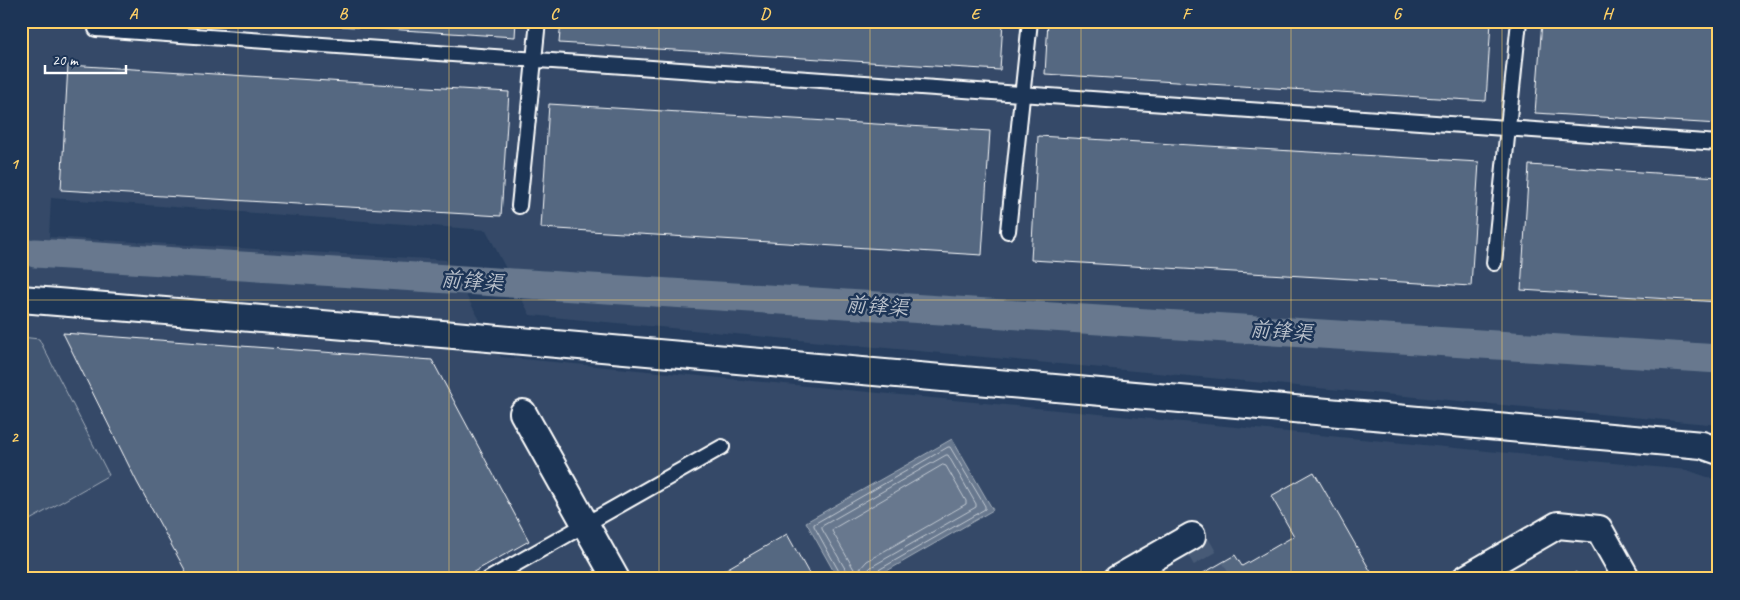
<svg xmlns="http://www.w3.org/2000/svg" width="1740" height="600" font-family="Caveat,'LXGW WenKai TC',sans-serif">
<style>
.built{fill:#344a68}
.green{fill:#425672;stroke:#a0aab8}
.water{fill:#67788e;stroke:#a4aebb}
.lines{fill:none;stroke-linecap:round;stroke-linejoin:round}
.shore{stroke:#c2c9d2;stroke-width:1}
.canal{stroke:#67788e;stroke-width:29}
.building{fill:#556781;stroke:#fff}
.street-tunnel{stroke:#475a76;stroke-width:26;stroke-dasharray:26 13;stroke-linecap:butt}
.lane-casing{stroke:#fff;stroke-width:18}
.street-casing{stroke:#fff;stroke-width:30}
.lane{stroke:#1d3557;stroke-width:14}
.street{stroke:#1d3557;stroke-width:26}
.grid{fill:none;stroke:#ffd166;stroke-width:1;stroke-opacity:0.55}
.labels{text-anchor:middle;stroke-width:5;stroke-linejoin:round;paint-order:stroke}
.water-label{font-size:21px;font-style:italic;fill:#bbc2cc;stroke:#1d3557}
.neatline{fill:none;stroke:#ffd166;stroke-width:2}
.grid-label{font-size:16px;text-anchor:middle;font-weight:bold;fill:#ffd166}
</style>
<rect width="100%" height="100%" fill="#263d5e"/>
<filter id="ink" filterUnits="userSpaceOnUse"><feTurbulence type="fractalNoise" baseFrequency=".02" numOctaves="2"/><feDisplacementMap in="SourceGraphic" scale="10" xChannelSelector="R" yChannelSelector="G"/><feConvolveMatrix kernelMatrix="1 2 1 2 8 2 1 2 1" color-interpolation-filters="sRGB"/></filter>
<g filter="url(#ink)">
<path class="built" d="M21,21h1698v404l-1189,-110 -44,-85 -435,-32 -2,39 397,23 55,97 1186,113 32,11v98h-1698z"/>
<path class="green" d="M21,337l18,2 70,136 -88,50z"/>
<path class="water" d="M952,439l41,71 -120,69h-35l-32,-57z"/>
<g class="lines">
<path class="shore" d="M943,465l3,1 20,35v3l-99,57 -9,10h-3l-23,-40 1,-2z
M842,579l-1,-4 -27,-49v-2l134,-77h2l35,59v3l-110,63 -3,7
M848,579l-1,-7 -25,-43v-3l124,-71h2l28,49v3l-105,60 -5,5 -1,7"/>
<path class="canal" d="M35,253l1684,106"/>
</g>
<path class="building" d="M258,21h258l-1,16z
M561,21h442l-3,49 -441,-27z
M1048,21h443l-5,80 -441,-27z
M1542,21h177v103l-184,-11z
M68,65l441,27 -8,124 -440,-26z
M549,104l441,27 -8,124 -441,-27z
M1038,136l441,26 -8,124 -440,-26z
M1529,165l190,12v125l-198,-12z
M63,333l369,27 97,181 -68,38h-271l-53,-97z
M1314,472l61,107h-182l42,-24 7,11 52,-30 -23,-40z
M787,534l25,45h-103z
M1576,572l4,7h-15z"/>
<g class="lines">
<path class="street-tunnel" d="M1192,536l25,43"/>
<g class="lane-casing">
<path id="lane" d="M96,29l1623,114
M519,206l19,-185
M1008,231l22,-210
M1494,263l25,-242
M489,579l233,-132"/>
</g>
<g class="street-casing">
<path id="street" d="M21,299l433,36 1248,110 17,6
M523,413l93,166
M1117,579l75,-43
M1465,579l93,-54 41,4 28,50"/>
</g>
<use href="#lane" class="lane"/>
<use href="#street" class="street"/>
</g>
</g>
<path class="grid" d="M238,21v558M449,21v558M659,21v558M870,21v558M1081,21v558M1291,21v558M1502,21v558M21,300h1698"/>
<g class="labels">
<g class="water-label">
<text transform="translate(472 281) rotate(4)" y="7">前锋渠</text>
<text transform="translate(877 306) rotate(4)" y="7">前锋渠</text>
<text transform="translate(1281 331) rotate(4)" y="7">前锋渠</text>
</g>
</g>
<rect width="1740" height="600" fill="none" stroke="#1d3557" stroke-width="55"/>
<path d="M45 65v8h81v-8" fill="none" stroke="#ffffff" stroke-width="2.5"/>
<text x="52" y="65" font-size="15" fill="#ffffff" stroke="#1d3557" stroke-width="4" paint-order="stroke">20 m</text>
<rect x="28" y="28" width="1684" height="544" class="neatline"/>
<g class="grid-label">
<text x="133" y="19">A</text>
<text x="343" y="19">B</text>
<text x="554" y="19">C</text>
<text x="765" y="19">D</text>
<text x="975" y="19">E</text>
<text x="1186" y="19">F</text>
<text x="1397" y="19">G</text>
<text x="1607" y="19">H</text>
<text x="14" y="169">1</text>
<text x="14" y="442">2</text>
</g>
</svg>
